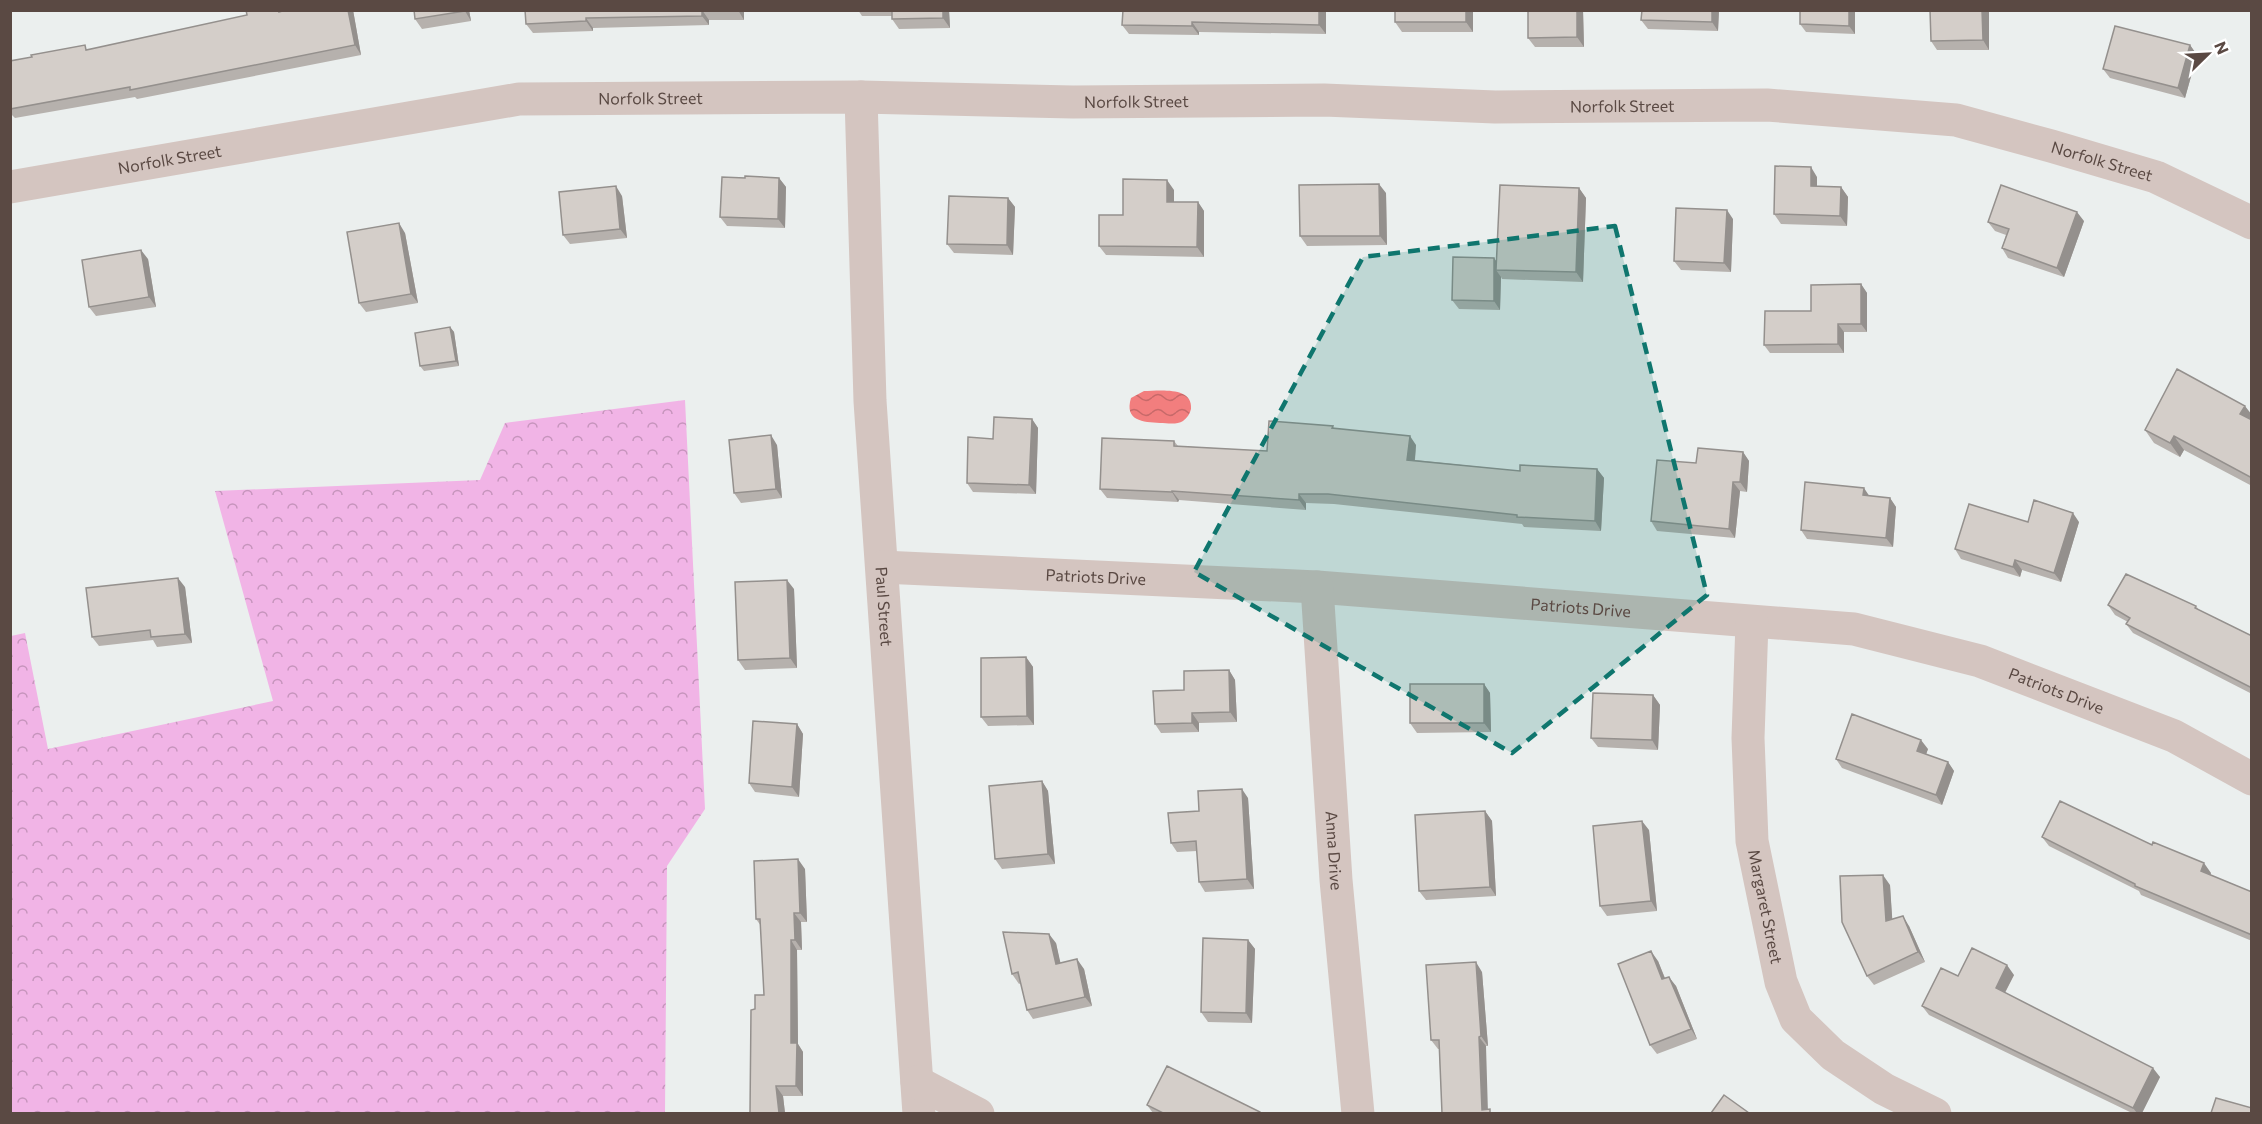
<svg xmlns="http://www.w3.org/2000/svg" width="2262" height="1124" font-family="Commissioner,sans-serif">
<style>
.forest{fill:url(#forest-crowns)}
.water{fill:url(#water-waves)}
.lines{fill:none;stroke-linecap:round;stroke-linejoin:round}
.street{stroke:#d4c5c0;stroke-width:33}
.wall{fill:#b6b1ad}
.shaded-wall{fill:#94908d}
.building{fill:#d4cec9;stroke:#94908d;stroke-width:1.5}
.marked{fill:#0f766e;fill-opacity:0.2;stroke:#0f766e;stroke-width:4.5;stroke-dasharray:12 8;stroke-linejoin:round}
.labels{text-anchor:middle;stroke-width:5;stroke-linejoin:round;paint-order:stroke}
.street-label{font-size:16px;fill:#5a4943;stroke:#fff}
</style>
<defs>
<pattern id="forest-crowns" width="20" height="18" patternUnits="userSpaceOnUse" patternTransform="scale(1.5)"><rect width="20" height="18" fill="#f1b4e6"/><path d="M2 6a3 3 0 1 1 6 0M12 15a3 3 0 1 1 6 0" fill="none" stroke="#c694bc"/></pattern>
<pattern id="water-waves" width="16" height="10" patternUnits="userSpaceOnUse" patternTransform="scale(1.5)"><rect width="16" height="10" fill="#f27e7e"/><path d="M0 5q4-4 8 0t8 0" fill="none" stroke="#c76969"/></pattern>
</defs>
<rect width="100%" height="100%" fill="#ebefee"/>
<path class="forest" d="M685,400l20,409 -38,57 -2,247h-654v-477l14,-3 23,116 225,-48 -58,-210 265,-11 25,-57z"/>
<path class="water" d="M1144,391c15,0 49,-5 47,18 -1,5 -4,9 -8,12 -6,4 -16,2 -23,2 -17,-1 -36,-2 -29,-25z"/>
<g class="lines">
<g class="street">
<path id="s1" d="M861,97l9,304 49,713"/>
<path id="s2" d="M10,187l509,-88 342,-2 212,5 251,-2 171,7 272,-2 189,15 95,26 105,31 96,46"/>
<path id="s3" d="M882,567l435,20 537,42 126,32 194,75 78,43"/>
<path id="s4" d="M1317,587l19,293 22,234"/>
<path id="s5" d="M1752,622l-4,116 4,103 29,141 15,37 37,36 51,34 51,25"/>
<path d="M917,1082l61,32"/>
</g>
</g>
<path class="wall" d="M353,10l8,45 -224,44 -2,-2 -120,21 -5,-5v-52z
M469,10l2,11 -49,8 -7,-10z
M525,10h219v10h-35v5l-116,3v3l-60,2 -7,-9z
M858,10h91l1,18 -51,1 -7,-10v-3h-30z
M1326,10v24l-127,-2v3l-70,-1 -7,-9z
M1473,10v22h-71l-7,-10z
M1583,10l1,37h-49l-7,-9z
M1642,10h77l-1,21 -70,-2 -7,-9z
M1855,10v24l-49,-2 -6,-8z
M1989,10v40h-52l-6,-9z
M2190,45l7,10 -12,43 -75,-20 -7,-9z
M1817,177v9l24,1 7,10 -1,29 -66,-2 -7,-10z
M745,178h34l7,9 -1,41 -58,-2 -7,-9z
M1579,188l7,10 -3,84 -81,-3 -1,-2 -1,33 -41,-1 -7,-9 42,-42 2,3z
M1174,190v12h24l6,9v46l-98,-2 -7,-9 24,-31z
M1386,193l1,52 -80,1 -7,-10z
M622,196l5,42 -57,6 -7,-9z
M1008,198l7,9 -2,48 -59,-2 -7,-9z
M1733,219l-2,53 -50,-2 -7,-9z
M2084,221l-20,56 -56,-19 -6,-10 4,-13 -11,-4 -7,-9z
M405,233l13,70 -52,9 -7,-9z
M148,259l8,48 -60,9 -7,-9z
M1861,284l6,9v39h-23v21h-74l-6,-8 47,-34z
M450,327l4,5 5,34 -35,5 -4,-5z
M2252,415v71l-68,-36 -4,7 -26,-14 -9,-13z
M1032,419l6,9 -2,66 -63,-2 -6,-9 26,-44z
M1333,426l1,2 82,17 -1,15 105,11 77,-2 7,9 -3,53 -77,-4 -2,-3 -188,-20 -28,-1v7l-127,-10 -1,2 -71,-4 -7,-9 74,-48 4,5 89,5z
M777,445l5,53 -41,5 -7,-10z
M1743,452l6,9 -2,31 -7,-1 -5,47 -78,-7 -6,-10 45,-58z
M1890,498l6,9 -3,40 -86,-8 -6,-9z
M2028,522h51l-18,60 -39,-12 -2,7 -59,-18 -6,-10z
M185,587l7,56 -35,4 -4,-7 -54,6 -7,-9z
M794,589l3,79 -52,2 -7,-10z
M2108,605l88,1 3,4 53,26v58l-119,-61 -7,-9 2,-2 -13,-7z
M1026,657l7,10 1,58 -46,1 -7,-9z
M1229,670l6,10 2,42 -38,1v9l-38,1 -6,-9 29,-34z
M1484,684l6,9 1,39 -74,1 -7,-10z
M1653,695l7,10 -2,45 -60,-3 -7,-9z
M797,724l6,10 -4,63 -44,-5 -6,-9z
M1928,749l-2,5 22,8 6,9 -12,34 -100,-37 -6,-9z
M1042,781l6,10 7,73 -53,5 -7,-10z
M1248,798l6,91 -49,3 -6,-10 -2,-31 -20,1 -6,-9z
M1485,811l7,10 4,75 -70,4 -7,-9z
M1649,830l8,81 -50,5 -7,-10z
M2042,837l169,36 -1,2 42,17v49l-111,-46 -2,-4 -90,-45z
M805,869l2,53h-6l1,28h-5l1,94 5,8v44h-20l2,17h-35l5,-104 9,-14 -3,-69 -5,-7z
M1890,885l2,34 17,7 16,36 -51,23 -7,-9z
M1248,940l7,9 -3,74 -44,-1 -7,-10z
M1056,943l4,20 24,6 8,37 -59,13 -6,-9 -6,-27 -2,1 -7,-10z
M1658,961l7,17 11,8 21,53 -40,15 -7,-9z
M1482,972l6,74h-2l-44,67 -3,-64h-1l-7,-9z
M2014,975l-9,18 155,84 -18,36h-10l-203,-98 -7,-9 36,-30z
M1147,1105l113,7 1,1h-108z"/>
<path class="shaded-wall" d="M348,10h5l8,45 -6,-10z
M464,10h5l2,11 -6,-10z
M702,10l7,10v5l-7,-9z
M738,10h6v10z
M943,10h6l1,18 -7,-10z
M1319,10h7v24l-7,-9z
M1466,10h7v22l-7,-10z
M1577,10h6l1,37 -7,-10z
M1712,10h7l-1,21 -6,-9z
M1849,10h6v24l-6,-8z
M1982,10h7v40l-6,-10z
M586,18l7,10v3l-7,-10z
M1192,22l7,10v3l-7,-9z
M2190,45l7,10 -12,43 -7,-10z
M1811,167l6,10v19l-6,-10z
M779,178l7,9 -1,41 -7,-9z
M1167,180l7,10v21l-7,-9z
M1379,184l7,9 1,52 -7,-9z
M616,186l6,10 5,42 -7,-9z
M1841,187l7,10 -1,29 -7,-10z
M1579,188l7,10 -3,84 -7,-10z
M1008,198l7,9 -2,48 -6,-10z
M1198,202l6,9v46l-7,-10z
M1727,210l6,9 -2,53 -7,-9z
M2077,212l7,9 -20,56 -7,-9z
M399,223l6,10 13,70 -7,-9z
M141,250l7,9 8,48 -7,-10z
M1494,258l7,10 -5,2 5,7 -1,33 -6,-9z
M1861,284l6,9v39l-6,-8z
M1838,324l6,8v21l-6,-9z
M450,327l4,5 5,34 -3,-5z
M2245,406l7,9v10l-12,-11z
M1032,419l6,9 -2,66 -7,-9z
M771,435l6,10 5,53 -6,-9z
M1410,436l6,9 -2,24 -7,-9z
M2174,436l10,14 -4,7 -10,-14z
M1743,452l6,9 -2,31 -7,-10z
M1597,469l7,9 -3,53 -6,-10z
M1733,482l7,9 -5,47 -6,-9z
M1864,488l6,9 -7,-2z
M1172,491l7,9 -1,2 -6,-10z
M1299,494l7,9v7l-7,-10z
M1890,498l6,9 -3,40 -7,-9z
M2073,513l6,9 -18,60 -7,-9z
M2015,560l7,10 -2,7 -7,-10z
M178,578l7,9 7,56 -7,-9z
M787,580l7,9 3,79 -7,-10z
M1026,657l7,10 1,58 -7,-9z
M1229,670l6,10 2,42 -7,-10z
M1484,684l6,9 1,39 -7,-9z
M1653,695l7,10 -2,45 -6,-10z
M1192,713l7,10v9l-7,-9z
M797,724l6,10 -4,63 -7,-10z
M1921,740l7,9 -4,11 -7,-9z
M1948,762l6,9 -12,34 -6,-10z
M1042,781l6,10 7,73 -7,-10z
M1242,789l6,9 6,91 -7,-10z
M1485,811l7,10 4,75 -6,-9z
M1642,821l7,9 8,81 -6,-10z
M798,859l7,10 2,53 -7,-9z
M2204,863l7,10 -3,7 -7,-9z
M1883,875l7,10 3,45 -7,-9z
M794,913l7,9 1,28 -7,-10z
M1903,916l6,10 16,36 -7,-10z
M1049,934l7,9 7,31 -7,-10z
M791,940l6,10 1,94 5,8v44l-7,-10 -5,-43z
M1248,940l7,9 -3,74 -6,-10z
M1651,951l7,10 11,28 -7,-10z
M1077,959l7,10 8,37 -7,-9z
M1476,962l6,10 6,74 -7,-10z
M2007,965l7,10 -12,23 -6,-10z
M1669,977l7,9 21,53 -6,-10z
M1479,1037l7,9 2,67 -6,-3z
M2153,1068l7,9 -18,36h-5l-4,-5z
M776,1086l7,10 2,17h-6z"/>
<path class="building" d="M246,10h33v2l7,-2h62l7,35 -225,45v-3l-120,22v-48l22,-4 -1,-2 54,-10 1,5 161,-35z
M414,10h50l1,1 -50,8z
M525,10h177v6l-116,2v3l-60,3z
M892,10h51v8l-51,1z
M1123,10h196v15l-127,-3v4l-70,-1z
M1395,10h71v12h-71z
M1528,10h49v27l-49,1z
M1642,10h70v12l-71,-2z
M1800,10h49v16l-49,-2z
M1930,10h52l1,30 -52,1z
M2115,26l75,19 -12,43 -75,-19z
M1775,166l36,1v19l30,1 -1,29 -66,-2z
M745,176l34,2 -1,41 -58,-2 2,-40 23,1z
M1123,179l44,1v22h31l-1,45 -98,-1v-31h24z
M1379,184l1,52h-80l-1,-51z
M1500,185l79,3 -3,84 -80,-2z
M2001,185l76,27 -20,56 -55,-20 7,-19 -21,-7z
M616,186l4,43 -57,6 -4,-43z
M949,196l59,2 -1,47 -60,-1z
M1676,208l51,2 -3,53 -50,-2z
M399,223l12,71 -52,9 -12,-71z
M141,250l8,47 -60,10 -7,-47z
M1453,257l41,1v43l-42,-1z
M1861,284v40h-23v20l-74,1 1,-34h46v-26z
M450,327l6,34 -36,5 -5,-33z
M2177,369l68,37 -5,8 12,6v58l-78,-42 -4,7 -25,-13z
M994,417l38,2 -3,66 -62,-2 1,-46 25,2z
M1269,421l64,5 -1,2 78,8 -3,24 113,11v-6l77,4 -2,52 -78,-4v-2l-189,-21h-29v6l-127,-9v1l-72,-3 2,-51 72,3v5l93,5z
M771,435l5,54 -42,4 -5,-53z
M1698,448l45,4 -3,30h-7l-4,47 -78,-8 6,-61 39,3z
M1805,482l59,6 -1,7 27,3 -4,40 -85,-8z
M2034,500l39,13 -19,60 -39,-13 -2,7 -58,-18 14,-45 59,18z
M2126,574l70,32 -1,2 57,28v52l-126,-64 4,-6 -22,-13z
M178,578l7,56 -34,3 -1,-7 -58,7 -6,-49z
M787,580l3,78 -52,2 -3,-78z
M1026,657l1,59 -46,1v-59z
M1229,670l1,42 -38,1v10l-37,1 -2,-33 31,-1v-19z
M1410,684h74v39h-74z
M1593,693l60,2 -1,45 -61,-2z
M1852,714l69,26 -4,11 31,11 -12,33 -100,-36z
M753,721l44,3 -5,63 -43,-4z
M1042,781l6,73 -53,5 -6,-73z
M1242,789l5,90 -48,3 -3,-41 -25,2 -3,-30 31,-2 -1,-20z
M2060,801l92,44 1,-3 51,21 -3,8 51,21v43l-117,-49v-2l-93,-47z
M1485,811l5,76 -71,4 -4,-76z
M1642,821l9,80 -51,5 -7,-80z
M798,859l2,54h-6l1,27h-4v103h6l-1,43h-20l3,27h-29l1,-103 4,-1v-14h9l-4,-76h-4l-2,-58z
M1883,875l3,46 17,-5 15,36 -51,24 -25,-54 -2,-46z
M1003,932l46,2 7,30 21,-5 8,38 -58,13 -9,-38 -6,2z
M1203,938l45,2 -2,73 -45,-1z
M1972,948l35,17 -11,23 157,80 -20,40 -211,-102 19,-38 17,8z
M1651,951l11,28 7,-2 22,52 -41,16 -32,-81z
M1476,962l5,74 -2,1 3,73 8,-1v4h-48l-3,-73h-8l-5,-75z
M1167,1066l93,46v1h-97l-16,-8z
M1724,1095l25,18h-38z
M2216,1098l36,10v5h-41z"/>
<path class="marked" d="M1615,226l92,369 -195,158 -318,-181 169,-315z"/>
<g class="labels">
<g class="street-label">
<text dy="6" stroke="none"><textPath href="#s2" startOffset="648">Norfolk Street</textPath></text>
<text dy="6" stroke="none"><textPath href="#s2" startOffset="1134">Norfolk Street</textPath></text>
<text dy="6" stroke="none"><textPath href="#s2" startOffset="1620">Norfolk Street</textPath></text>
<text dy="6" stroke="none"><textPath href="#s2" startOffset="162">Norfolk Street</textPath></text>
<text dy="6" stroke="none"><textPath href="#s2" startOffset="2106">Norfolk Street</textPath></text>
<text dy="6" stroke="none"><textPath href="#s3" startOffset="214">Patriots Drive</textPath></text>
<text dy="6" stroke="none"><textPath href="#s1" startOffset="510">Paul Street</textPath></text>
<text dy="6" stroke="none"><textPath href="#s3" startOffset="700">Patriots Drive</textPath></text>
<text dy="6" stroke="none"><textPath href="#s3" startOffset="1186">Patriots Drive</textPath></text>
<text dy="6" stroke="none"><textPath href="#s4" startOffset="264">Anna Drive</textPath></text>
<text dy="6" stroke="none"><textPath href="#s5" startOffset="286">Margaret Street</textPath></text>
</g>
</g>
<rect width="2262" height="1124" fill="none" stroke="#5a4943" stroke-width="24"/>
<g transform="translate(2208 54) rotate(66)" stroke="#ffffff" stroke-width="4.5" paint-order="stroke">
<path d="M0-4.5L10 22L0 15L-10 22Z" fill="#5a4943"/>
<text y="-9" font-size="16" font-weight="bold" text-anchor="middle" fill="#5a4943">N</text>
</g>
</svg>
